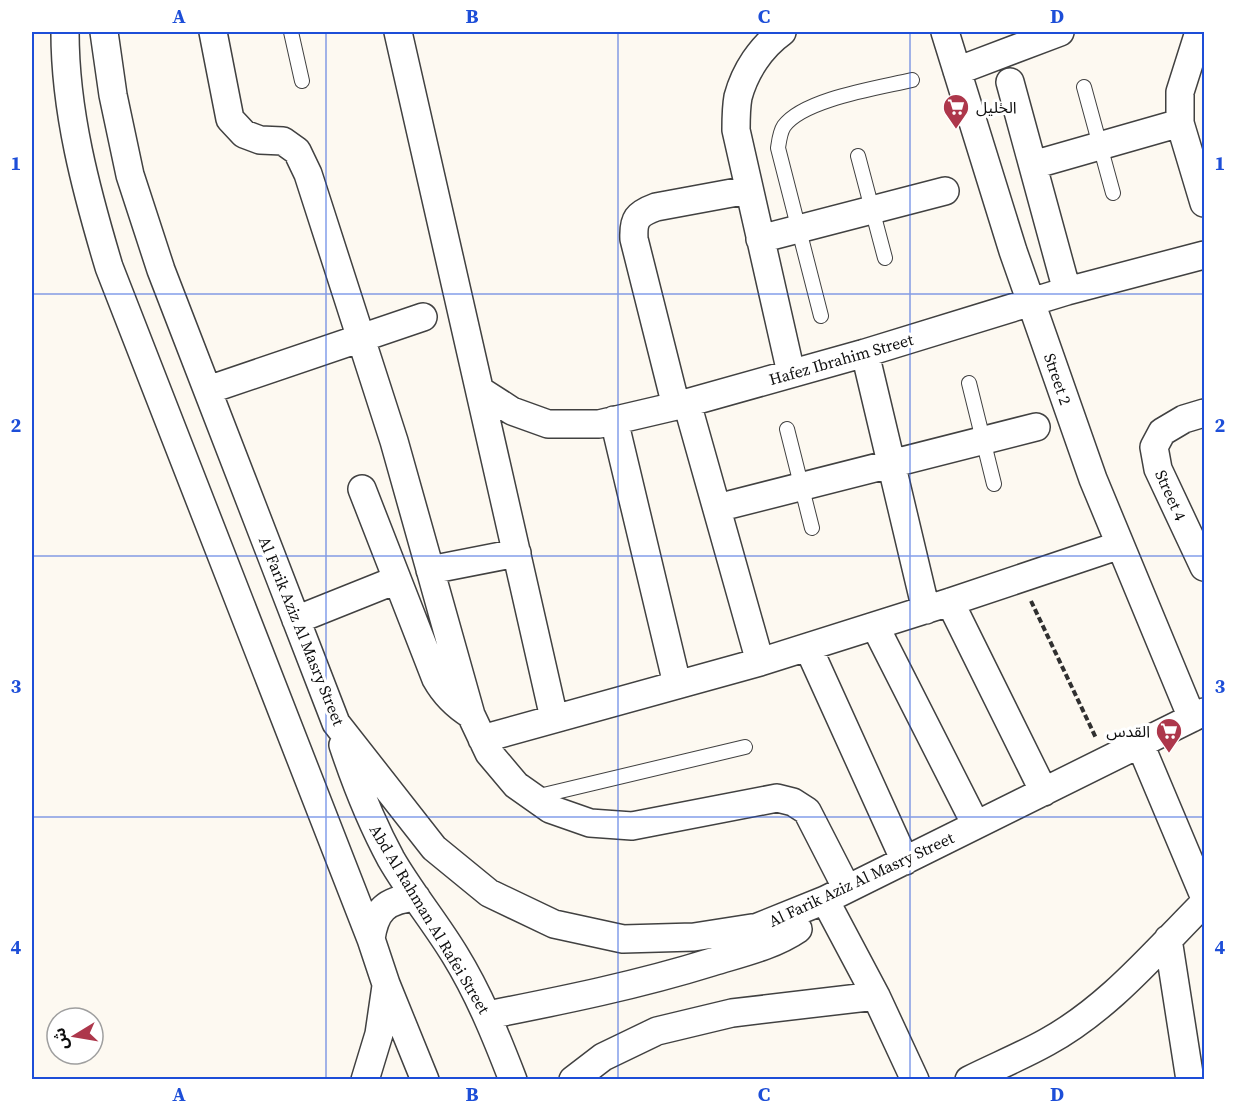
<svg xmlns="http://www.w3.org/2000/svg" width="1236" height="1111" font-family="'Source Serif 4','Noto Sans Arabic',serif">
<style>
.lines{fill:none;stroke-linecap:round;stroke-linejoin:round}
.lane-casing{stroke:#414141;stroke-width:16}
.street-casing{stroke:#414141;stroke-width:30}
.path{stroke:#303030;stroke-width:4;stroke-dasharray:6 3;stroke-linecap:butt}
.lane{stroke:#fff;stroke-width:14}
.street{stroke:#fff;stroke-width:27}
.grid{fill:none;stroke:#1d4ed8;stroke-width:1.5;stroke-opacity:0.55}
.labels{text-anchor:middle;stroke-width:6;stroke-linejoin:round;paint-order:stroke}
.poi-label{font-size:16px;fill:#0e0e0e;stroke:#fff;text-anchor:start}
.street-label{font-size:16px;fill:#0e0e0e;stroke:#fff}
.neatline{fill:none;stroke:#1d4ed8;stroke-width:2}
.grid-label{font-size:20px;text-anchor:middle;font-weight:bold;fill:#1d4ed8}
</style>
<rect width="100%" height="100%" fill="#fdf9f1"/>
<g class="lines">
<g class="lane-casing">
<path id="lane" d="M291,32l11,49
M1084,87l29,106
M858,156l27,102
M821,316l-43,-168c1,-7 2,-16 6,-22 20,-27 94,-38 128,-46
M969,383l25,101
M787,429l25,99
M535,797l210,-50"/>
</g>
<g class="street-casing">
<path id="street" d="M65,32c0,80 21,158 44,235l262,672 15,45 39,96
M104,32l9,63 17,80 31,95 175,453 98,125 55,45 65,31 69,15 71,-2 64,-10 67,-27 379,-188
M213,32l17,87 14,15 16,6 23,1 14,10 11,23 86,267 77,274 18,38 27,32 34,24 40,14 42,3 145,-28 16,4 14,9 40,78
M398,32l156,686
M782,32c-21,15 -37,39 -44,65 -2,11 -2,23 -2,33l55,243
M945,32l68,219 80,228 99,239
M1199,32l-19,60v31l24,80
M957,71l103,-39
M1010,82l57,209
M1033,165l147,-42
M760,239l185,-48
M865,353l61,257
M208,390l215,-73
M481,391l31,20 36,13h51l77,-18 189,-53 202,-62 137,-36
M687,403l73,259
M676,406l-42,-167c-1,-20 3,-25 22,-32l92,-17
M1204,413l-20,6 -22,13 -8,15 4,22 46,98
M614,420l63,264
M362,489l74,190c9,16 19,26 35,36
M717,508l319,-81
M430,570l87,-17
M950,602l94,190
M296,620l100,-40
M875,626l101,199
M808,647l97,214
M482,739l278,-77 190,-60 170,-57
M1140,744l64,152
M343,745c13,39 28,77 48,114 19,33 44,63 64,96 24,39 41,81 58,125
M825,900l51,96 39,84
M371,939c4,-29 15,-39 45,-42
M1168,939l22,141
M488,1015c76,-15 150,-30 224,-53 29,-9 61,-16 86,-33
M365,1080l14,-46 7,-48
M573,1080l30,-23 54,-26 75,-18 144,-17
M969,1080c26,-13 53,-24 78,-38 62,-34 108,-90 157,-139"/>
</g>
<path class="path" d="M1031,601l65,137"/>
<use href="#lane" class="lane"/>
<use href="#street" class="street"/>
</g>
<path class="grid" d="M326,32v1048M618,32v1048M910,32v1048M32,294h1172M32,556h1172M32,817h1172"/>
<defs>
<g id="supermarket-pin" transform="scale(1.35)"><path d="M0 17L-7.5 6A9.5 9.5 0 1 1 7.5 6Z" fill="#ad374b" stroke="#fff"/><path d="M-6-5.5h2.5l.6 2H6L4.5 2H-2.5L-4.4-4H-6ZM-1.5 3.2a1.3 1.3 0 1 0 .1 0ZM3 3.2a1.3 1.3 0 1 0 .1 0Z" fill="#fff"/></g>
</defs>
<g fill-rule="evenodd">
<use href="#supermarket-pin" x="956" y="107"/>
<use href="#supermarket-pin" x="1169" y="731"/>
</g>
<g class="labels">
<g class="poi-label">
<text x="976" y="113">الخليل</text>
<text x="1150" y="737" text-anchor="end">القدس</text>
</g>
<g class="street-label">
<text transform="translate(841 359) rotate(-16)" y="6">Hafez Ibrahim Street</text>
<text transform="translate(1058 379) rotate(71)" y="6">Street 2</text>
<text transform="translate(1171 495) rotate(66)" y="6">Street 4</text>
<text transform="translate(302 631) rotate(68)" y="6">Al Farik Aziz Al Masry Street</text>
<text transform="translate(861 879) rotate(-25)" y="6">Al Farik Aziz Al Masry Street</text>
<text transform="translate(430 919) rotate(59)" y="6">Abd Al Rahman Al Rafei Street</text>
</g>
</g>
<rect width="1236" height="1111" fill="none" stroke="#ffffff" stroke-width="66"/>
<g transform="translate(75 1036) rotate(259)"><circle r="28" fill="#ffffff" stroke="#9f9f9f" stroke-width="1.5"/>
<path d="M0-4.5L10 22L0 15L-10 22Z" fill="#ad374b"/>
<text y="-9" font-size="16" font-weight="bold" text-anchor="middle" fill="#0e0e0e">ش</text>
</g>
<rect x="33" y="33" width="1170" height="1045" class="neatline"/>
<g class="grid-label">
<text x="179" y="23">A</text>
<text x="472" y="23">B</text>
<text x="764" y="23">C</text>
<text x="1057" y="23">D</text>
<text x="16" y="170">1</text>
<text x="1220" y="170">1</text>
<text x="16" y="432">2</text>
<text x="1220" y="432">2</text>
<text x="16" y="693">3</text>
<text x="1220" y="693">3</text>
<text x="16" y="954">4</text>
<text x="1220" y="954">4</text>
<text x="179" y="1101">A</text>
<text x="472" y="1101">B</text>
<text x="764" y="1101">C</text>
<text x="1057" y="1101">D</text>
</g>
</svg>
